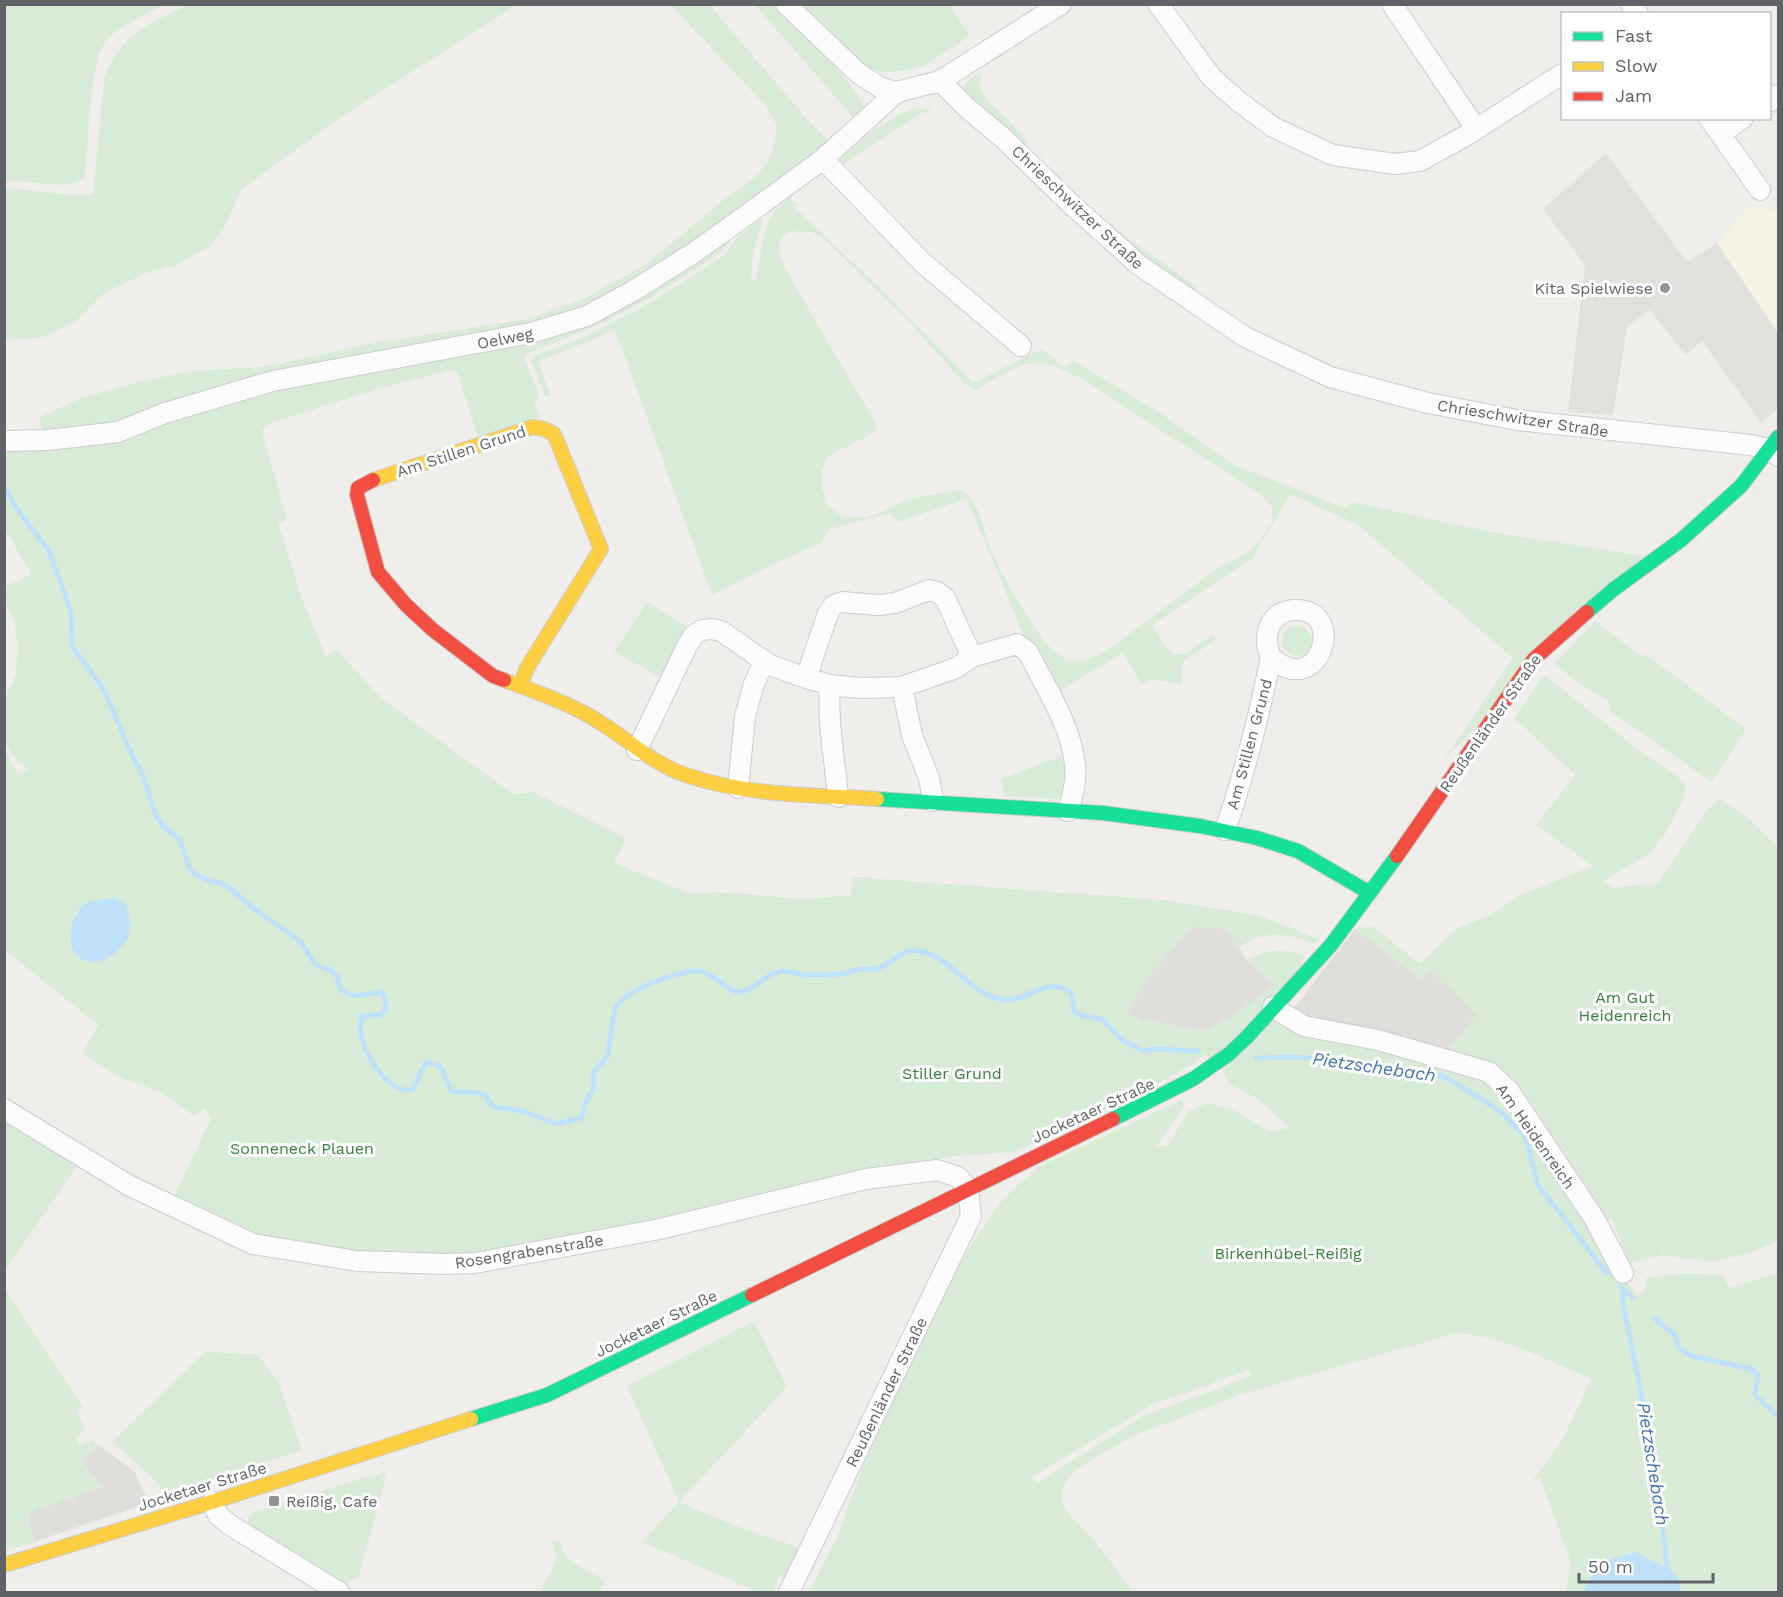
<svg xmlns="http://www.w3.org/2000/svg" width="1783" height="1597" font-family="'Work Sans',sans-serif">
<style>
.commercial{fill:#f7f3e4}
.industrial{fill:#dfddda}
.education{fill:#e2e0da}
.green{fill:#d8ebd6;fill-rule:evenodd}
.water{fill:#bfe0f9}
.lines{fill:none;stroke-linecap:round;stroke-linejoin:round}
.stream{stroke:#bfe0f9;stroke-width:5}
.street-casing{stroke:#cbcccc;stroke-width:22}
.fast-casing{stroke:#cacacb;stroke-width:16}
.slow-casing{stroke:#cacacb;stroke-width:16}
.jam-casing{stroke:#cacacb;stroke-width:16}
.street{stroke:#fdfcfc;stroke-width:20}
.fast{stroke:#16e098;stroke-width:14}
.slow{stroke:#ffcf43;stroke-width:14}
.jam{stroke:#f24e42;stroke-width:14}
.poi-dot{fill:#919496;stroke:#fff;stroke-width:2}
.labels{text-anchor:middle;stroke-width:6;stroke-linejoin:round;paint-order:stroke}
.street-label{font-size:16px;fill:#5f6368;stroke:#fff}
.poi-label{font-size:16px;fill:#5f6368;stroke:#fff;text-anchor:end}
.park-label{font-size:16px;fill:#348238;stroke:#fff}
.water-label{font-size:18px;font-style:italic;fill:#4174aa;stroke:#fff}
</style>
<rect width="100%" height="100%" fill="#efeeea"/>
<path class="commercial" d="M1751,207l25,4 2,3v119l-61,-90z"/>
<path class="industrial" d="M1194,926l32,3 22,33 27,23 -48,35 -27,11 -75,-16 25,-41z
M1355,929l67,51 10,-9 45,44 -35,41 -134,-33 -16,-12z
M98,1445l37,27 14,31 -115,39 -6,-29 74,-26 -21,-26z"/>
<path class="education" d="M1606,153l81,109 30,-19 61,90v75l-17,15 -59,-82 -17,14 -35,-45 -23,17 -14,88 -45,-3 17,-147 -42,-56z"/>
<path class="green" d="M4,5h161c-16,7 -48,22 -59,36 -16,19 -18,108 -21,137l-19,7 -61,-4z
M189,5h328l-173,110 -102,74 -18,39 -15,19 -33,18 -30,8 -43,21 -27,27 -32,16 -39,3v-152l69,7 19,-1 11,-114c14,-45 45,-57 85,-75z
M671,5h39l89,105 28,30v7l-62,51 -189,118 -462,109 -66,9 -9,-9 1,-8 39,-18 47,-14 64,-14 74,-4 109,-24 150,-23 58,-20 64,-35 81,-67 32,-23 14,-21 5,-28 -12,-21z
M755,5h19l69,70 20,28 2,9 -7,6 -6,-2z
M791,5h159l20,31 -46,30 -20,5 -21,1 -20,-6z
M981,73l-1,16 10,13 38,39 -4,4 -59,-52 -2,-6 9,-10z
M917,108l16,3 -11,2 -81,53 -6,-3c26,-21 49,-46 82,-55z
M789,198l8,6 -2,4 82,77 96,98 69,-34 24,19 7,-8 90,55 71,50 113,44 4,-7 141,30 151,24 -198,203 68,-101 -155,-133 -68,-31 -38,65 -99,66 14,23 8,7 9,-1 30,-20 1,7 -32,20 -2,23 -29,-5 -10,6 -19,-32 -65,39 -35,-58 -56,-135 -70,23 -7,-9 -61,16 -8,14 -39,17 -70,35 -97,-265 -77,32 13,34h-6l-14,-36 4,-5 47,-17 61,-31 82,-52 13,-19 24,-18 1,3c-8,19 -12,39 -12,59h5c4,-19 6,-54 19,-69 4,-5 10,-9 14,-13zM798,231l14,1 11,6 84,82 59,65 8,5 7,-3c46,-26 49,-33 99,-9l186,120 6,10v13l-12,20 -11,10 -35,20 -101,75c-15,9 -33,21 -51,11 -22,-12 -61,-83 -71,-107 -8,-20 -11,-49 -30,-61l-56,11 -25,13 -13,4 -15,1 -15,-5 -10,-9 -5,-16v-19l6,-13 34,-17 15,-10 -1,-5 -86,-147c-9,-18 -23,-43 8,-46z
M1110,222l7,8 80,57 -2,3c-31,-16 -59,-39 -85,-62z
M733,236c-11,18 -28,27 -45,38 -52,35 -104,58 -162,80l-2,3 16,41 -6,3 6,16 -62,20 -22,-68 -65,16 -123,39 -6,7 25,89 -9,3 24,76 24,57 10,-7 45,49 132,96 20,-2 93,46 -12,25 77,31 30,-2 82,7 48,-4 1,-18 312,23 97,16 55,22 17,-20 -19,26c-25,-11 -52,-15 -75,4l-13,-19 -32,-3 -44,48 -25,41 75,16 27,-11 48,-35 -28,-25c22,-12 33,-11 57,-5l-25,66 163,35 35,-41 -45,-44 -10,9 -67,-51 17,-3 48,38 37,-36 35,-13 24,-18 77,-31 -57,-41 39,-50 -61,-57 30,-43 99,78 34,23 8,10v10l-19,37 -15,19 -47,29 9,7 44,-5 50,-72 13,-13 34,25 24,25v393l-29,12 -38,9 -47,-7 -35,8 -17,-44 -11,2 16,49 20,25 8,-3 1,-14c25,-6 51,-5 77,-3l6,13 49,-15v319h-97l-2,-13 -87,-5 -8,18h-18l5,-29 -31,-85 -9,5 32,-44 28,-60c-43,-19 -86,-42 -134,-46l-218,62 -103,40 -37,20 -29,19 -8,17v13l9,12 31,34 31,42h-324l29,-57 49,-135 60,-113 22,-38 30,-45 23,-23 14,-9v-4l146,-68 2,7 -28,40 12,-2 21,-34 18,-8 24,6 38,22 21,-3 -32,-29 -29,-15 -9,-20 -16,-10 -12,11 -48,26 -130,61 -61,4 -367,78 -121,22h-105l-107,-21 -80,-37 38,-79 -6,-11 -11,8 -35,-25 -38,-13 -39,-24 16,-29 -93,-75v-198l13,21 9,-3 -5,-7 -3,1 -14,-21v-43l11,-27 2,-25 -3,-24 -10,-23v-14l26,-13 -26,-45v-80l134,-17 146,-43 310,-67 63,-35zM1249,1370l3,6 -109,40 -106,67 -5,-6 121,-73z
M647,602l40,24 1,4 -18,28 -8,20 -48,-26z
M1595,621l47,36 3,-3 101,75 -34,53 -102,-71 -1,-10 -25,-14 -30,-23z
M1282 641a15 15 0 1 1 30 0a15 15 0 1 1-30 0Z
M1065,755c2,17 4,31 -7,44l-54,-3 -3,-17z
M5,1115l73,49 -73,107z
M4,1287l79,120 -6,5 8,16 -10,11 4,6 13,-5 6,5 -17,17 21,25 -74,26 6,29 -30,9z
M754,1321l33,66 -108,115 52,22 73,26 -16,29 -9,-3 -6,14 6,2h-20l-117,-50 37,-40 -52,-116z
M205,1352l52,2 21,27 24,69 -89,30 -42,20 -4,-2 -14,-20 -41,-36z
M387,1471l-28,106 -13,6 -10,-1 -89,-57 1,-6 7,-7z
M560,1540l6,18 39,23 -6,11h-59l17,-32 -5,-18z"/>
<path class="water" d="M113,898l13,6c6,17 8,28 -4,42 -26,31 -62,13 -49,-24 3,-7 6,-15 13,-18 8,-4 19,-5 27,-6z
M1636,1552l36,19 7,8 2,13h-97c13,-32 20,-31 52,-40z"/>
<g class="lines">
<path class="stream" d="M4,487l13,22 31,40 16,42 7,22 1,33 31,42 28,65 12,22 12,39 8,12 17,14 9,27 7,8 9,4 21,6 26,22 49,35 13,21 8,5 9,2 6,6 3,12 6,5 8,3 28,-4 4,10 -1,9 -5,4 -17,1c-13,24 28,84 50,73l12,-26 9,1 7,3 10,24c12,3 24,-1 35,4l2,6 7,6 28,4 34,13 24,-6 5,-16 8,-14c-7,-24 14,-21 15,-38 1,-10 3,-32 6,-41 8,-19 65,-39 85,-38 15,2 27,21 39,21 14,0 24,-17 39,-20 10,-3 18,2 27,3 13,0 28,1 41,-2 4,0 8,-3 13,-4 4,0 9,1 13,1 18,-2 26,-21 45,-19 34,4 48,39 80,47 26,7 39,-14 61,-11 4,0 9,4 13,5l3,19 6,4 23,5 19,20 21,11 11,-2 44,2
M1256,1058l43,-1 123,14 26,7 53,34 24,24 13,49 69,88
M1621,1287l12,11
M1623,1289v16c19,88 36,175 44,264
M1655,1319l20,16 4,13 10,7 62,14 7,6 -3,20 23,21"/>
<g class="street-casing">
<path id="street" d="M786,4l72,69 23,15 16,4
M1158,4l54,74 25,22 36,27 60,28 62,9 25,-3 47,-26 95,-61
M1392,4l84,125
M1631,4l7,10
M940,81l26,26 37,31 68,66 68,61 106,72 85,40 98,26 89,17 234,25 17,4 10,7
M1770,101l8,-6
M1709,118l51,72
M1720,134l23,-16
M823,159l100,104 98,83
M4,441l43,-1 71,-8 47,-19 108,-32 258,-48 56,-17 46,-25 62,-39 75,-54 53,-39 74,-67 43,-11 121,-77
M806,678l22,-65 6,-8 8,-3 36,3 17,-2 34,-13 8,2 8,6 27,59
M830,685c-3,38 5,74 8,112
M902,687l10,48 17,43 4,23
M637,750l51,-106 6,-9 8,-5 10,-1 9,2 49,34 36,13 24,7 31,3 41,-1 54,-19 16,-11 45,-13 11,8c18,36 43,73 47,113 2,16 -2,31 -7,46
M738,788l7,-72 9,-32 10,-22
M1225,830c20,-57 34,-114 46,-173 49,45 77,-49 24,-47 -27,1 -33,27 -24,47
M1273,1007l31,19 74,14 111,32 20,19 85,127 29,55
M4,1109l126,77 123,58 104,17 89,3 29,-1 185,-34 206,-50 71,-9 21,7 10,12 3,27 -182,376
M212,1502l6,13 12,10 109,67"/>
</g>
<g class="fast-casing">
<path id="fast" d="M1587,612l27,-23 67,-49 60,-54 37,-49
M877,799l226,14 97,13 57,12 41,13 72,42
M1113,1119l80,-40 36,-25 18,-17 84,-92 66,-89
M471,1419l76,-24 205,-100"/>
</g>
<g class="slow-casing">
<path id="slow" d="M373,480l160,-53 11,2 10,5 47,115 -74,119 -7,18
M504,680c34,13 69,24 100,45 27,17 51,40 82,50 61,21 127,20 191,24
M4,1565l208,-63 259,-83"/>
</g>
<g class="jam-casing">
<path id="jam" d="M373,480l-15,8 -1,7 21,77 28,33 27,25 60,46 11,4
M1397,856l137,-197 53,-47
M752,1295l361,-176"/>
</g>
<use href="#street" class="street"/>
<use href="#fast" class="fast"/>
<use href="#slow" class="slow"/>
<use href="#jam" class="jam"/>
</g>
<g class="poi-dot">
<circle cx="1665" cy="288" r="6"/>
<rect x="268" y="1495" width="12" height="12" rx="3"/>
</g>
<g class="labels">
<g class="street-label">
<text transform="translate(1078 207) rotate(43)" y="6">Chrieschwitzer Straße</text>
<text transform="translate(505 338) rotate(-11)" y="6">Oelweg</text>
<text transform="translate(1523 418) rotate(9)" y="6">Chrieschwitzer Straße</text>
<text transform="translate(461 451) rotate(-18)" y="6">Am Stillen Grund</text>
<text transform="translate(1490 723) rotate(-55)" y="6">Reußenländer Straße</text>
<text transform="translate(1249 744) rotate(-75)" y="6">Am Stillen Grund</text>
<text transform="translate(1093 1110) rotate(-25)" y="6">Jocketaer Straße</text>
<text transform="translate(1536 1136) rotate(55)" y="6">Am Heidenreich</text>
<text transform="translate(529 1251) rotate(-9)" y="6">Rosengrabenstraße</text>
<text transform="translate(656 1323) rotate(-26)" y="6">Jocketaer Straße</text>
<text transform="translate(886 1392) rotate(-64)" y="6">Reußenländer Straße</text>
<text transform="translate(202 1486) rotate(-17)" y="6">Jocketaer Straße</text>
</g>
<g class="poi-label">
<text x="1653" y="294">Kita Spielwiese</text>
<text x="286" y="1507" text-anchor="start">Reißig, Cafe</text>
</g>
<g class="park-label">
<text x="1625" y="1003">Am Gut<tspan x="1625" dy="18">Heidenreich</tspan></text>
<text x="952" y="1079">Stiller Grund</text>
<text x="302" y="1154">Sonneneck Plauen</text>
<text x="1288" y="1259">Birkenhübel-Reißig</text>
</g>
<g class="water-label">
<text transform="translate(1374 1067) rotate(8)" y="6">Pietzschebach</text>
<text transform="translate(1653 1464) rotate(81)" y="6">Pietzschebach</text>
</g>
</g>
<rect width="1783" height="1597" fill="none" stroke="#5f6368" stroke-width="12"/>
<rect x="1561" y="12" width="210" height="108" fill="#ffffff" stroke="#bfc1c3" stroke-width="1.5"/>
<rect x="1573" y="32" width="30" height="9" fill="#16e098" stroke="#bfc1c3" stroke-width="1.5"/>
<text x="1615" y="42" font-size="18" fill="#5f6368">Fast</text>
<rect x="1573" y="62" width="30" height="9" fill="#ffcf43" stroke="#bfc1c3" stroke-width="1.5"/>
<text x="1615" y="72" font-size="18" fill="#5f6368">Slow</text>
<rect x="1573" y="92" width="30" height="9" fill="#f24e42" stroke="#bfc1c3" stroke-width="1.5"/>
<text x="1615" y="102" font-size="18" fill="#5f6368">Jam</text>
<path d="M1579 1573v9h134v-9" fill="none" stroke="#5f6368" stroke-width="3"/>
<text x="1588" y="1573" font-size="18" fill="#5f6368" stroke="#ffffff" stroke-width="4.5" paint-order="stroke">50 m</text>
</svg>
